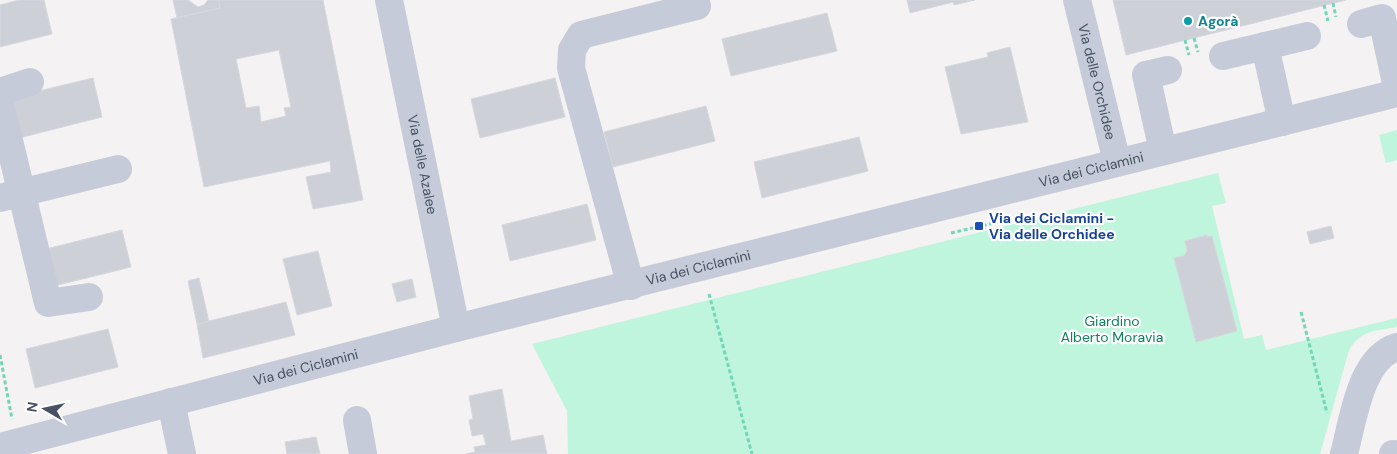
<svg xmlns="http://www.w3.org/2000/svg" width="1397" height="454" font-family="'DM Sans',sans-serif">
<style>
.green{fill:#bef5dc}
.building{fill:#ced0d8;stroke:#d6d7de;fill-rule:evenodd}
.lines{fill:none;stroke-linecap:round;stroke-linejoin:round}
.path{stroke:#72d7b6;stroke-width:3;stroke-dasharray:4 2.5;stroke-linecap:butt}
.minor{stroke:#c5cbd8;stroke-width:28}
.culture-dot{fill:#0f9aa8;stroke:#fff;stroke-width:2}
.transit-dot{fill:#1a4fb4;stroke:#fff;stroke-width:2}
.labels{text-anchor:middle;stroke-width:4.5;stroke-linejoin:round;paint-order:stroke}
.culture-label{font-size:14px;font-weight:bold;fill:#0d838f;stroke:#fff;text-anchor:start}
.street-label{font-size:14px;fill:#475162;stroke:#fff}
.transit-label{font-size:14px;font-weight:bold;fill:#164399;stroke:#fff;text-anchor:start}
.park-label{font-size:14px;fill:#0d825b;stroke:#fff}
</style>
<rect width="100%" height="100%" fill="#f4f2f2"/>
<path class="green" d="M1397,130v30l-11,3 -7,-28z
M1218,173l8,30 -14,3 32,133 18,-4 4,15 131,-32v9c-22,4 -36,3 -48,23l-29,104h-752l-1,-43 -35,-67z"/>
<path class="building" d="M19,0h25l8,34 -52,13v-42z
M173,0h15l10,7 6,-2 4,-5h11l1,8 -43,10z
M219,0h104l40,200 -50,9 -7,-32 25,-5 -1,-11 -126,26 -33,-168 49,-11zM279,50l12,57 -7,1 2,8 -25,6 -2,-16 -13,2 -10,-49z
M907,0h68l-21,5 -1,-3 -43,11z
M1113,0h233l-220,55z
M827,13l10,38 -106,25 -9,-37z
M1010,47l18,75 -67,12 -16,-67 43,-10 -1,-4z
M93,78l9,39 -83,21 -9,-40z
M555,78l10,39 -85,21 -9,-39z
M706,106l9,35 -102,26 -9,-35z
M859,137l9,34 -106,27 -8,-36z
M587,204l9,36 -86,21 -8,-36z
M1331,226l3,12 -24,6 -3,-12z
M122,230l9,37 -81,20 -8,-37z
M1207,235v2l5,-1 25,95 -41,11 -22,-84 10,-2 3,-5 -2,-10z
M318,251l14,55 -35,9 -14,-56z
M199,278l10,44 -12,2 -9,-43z
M412,279l4,18 -19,5 -5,-18z
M286,302l9,33 -92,23 -6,-34z
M108,329l10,38 -83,21 -9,-39z
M502,389l9,52 32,-6 4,19h-81l9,-2 -1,-5 12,-2 -3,-11 -11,2 -3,-16 4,-1 -4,-23z
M316,437l4,17h-33l-2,-12z"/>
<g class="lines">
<path class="path" d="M1333,3l3,14
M1324,5l4,16
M1194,38l4,14
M1185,40l4,15
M951,233l64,-15
M709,294l43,160
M1301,312l26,101
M0,355l12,64"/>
<g class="minor">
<path id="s1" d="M389,0l67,328"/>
<path id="s2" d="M1077,0l40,162"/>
<path d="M1361,24l21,-6 15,70"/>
<path d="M1265,46l17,76"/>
<path d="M1223,56l84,-20"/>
<path d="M0,92l30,-10"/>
<path d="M0,103l48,200 41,-6"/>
<path d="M1163,151l-17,-76 22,-5"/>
<path d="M0,198l118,-29"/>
<path d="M631,286l-60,-218 1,-18 9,-15 116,-29"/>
<path d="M171,402l11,52"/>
<path d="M357,420l6,34"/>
<path id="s3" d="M0,447l456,-119 941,-235"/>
<path d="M1344,454c9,-33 16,-96 53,-107"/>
<path d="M1393,454h1"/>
</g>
</g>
<circle class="culture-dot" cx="1188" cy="21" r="5"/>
<rect class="transit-dot" x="974" y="221" width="10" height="10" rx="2.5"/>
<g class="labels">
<g class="culture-label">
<text x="1198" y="26">Agorà</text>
</g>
<g class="street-label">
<text dy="5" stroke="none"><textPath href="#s2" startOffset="84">Via delle Orchidee</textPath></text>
<text dy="5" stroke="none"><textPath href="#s1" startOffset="168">Via delle Azalee</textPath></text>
<text dy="5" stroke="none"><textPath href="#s3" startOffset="1126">Via dei Ciclamini</textPath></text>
<text dy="5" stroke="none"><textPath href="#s3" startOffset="721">Via dei Ciclamini</textPath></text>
<text dy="5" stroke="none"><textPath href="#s3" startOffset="316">Via dei Ciclamini</textPath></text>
</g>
<g class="transit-label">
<text x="989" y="223">Via dei Ciclamini -<tspan x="989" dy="16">Via delle Orchidee</tspan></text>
</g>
<g class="park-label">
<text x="1112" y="326">Giardino<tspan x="1112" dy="16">Alberto Moravia</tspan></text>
</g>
</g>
<g transform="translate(45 409) rotate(279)" stroke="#ffffff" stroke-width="4" paint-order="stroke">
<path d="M0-4L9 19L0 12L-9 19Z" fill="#475162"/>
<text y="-8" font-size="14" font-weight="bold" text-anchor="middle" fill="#475162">N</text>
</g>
</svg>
